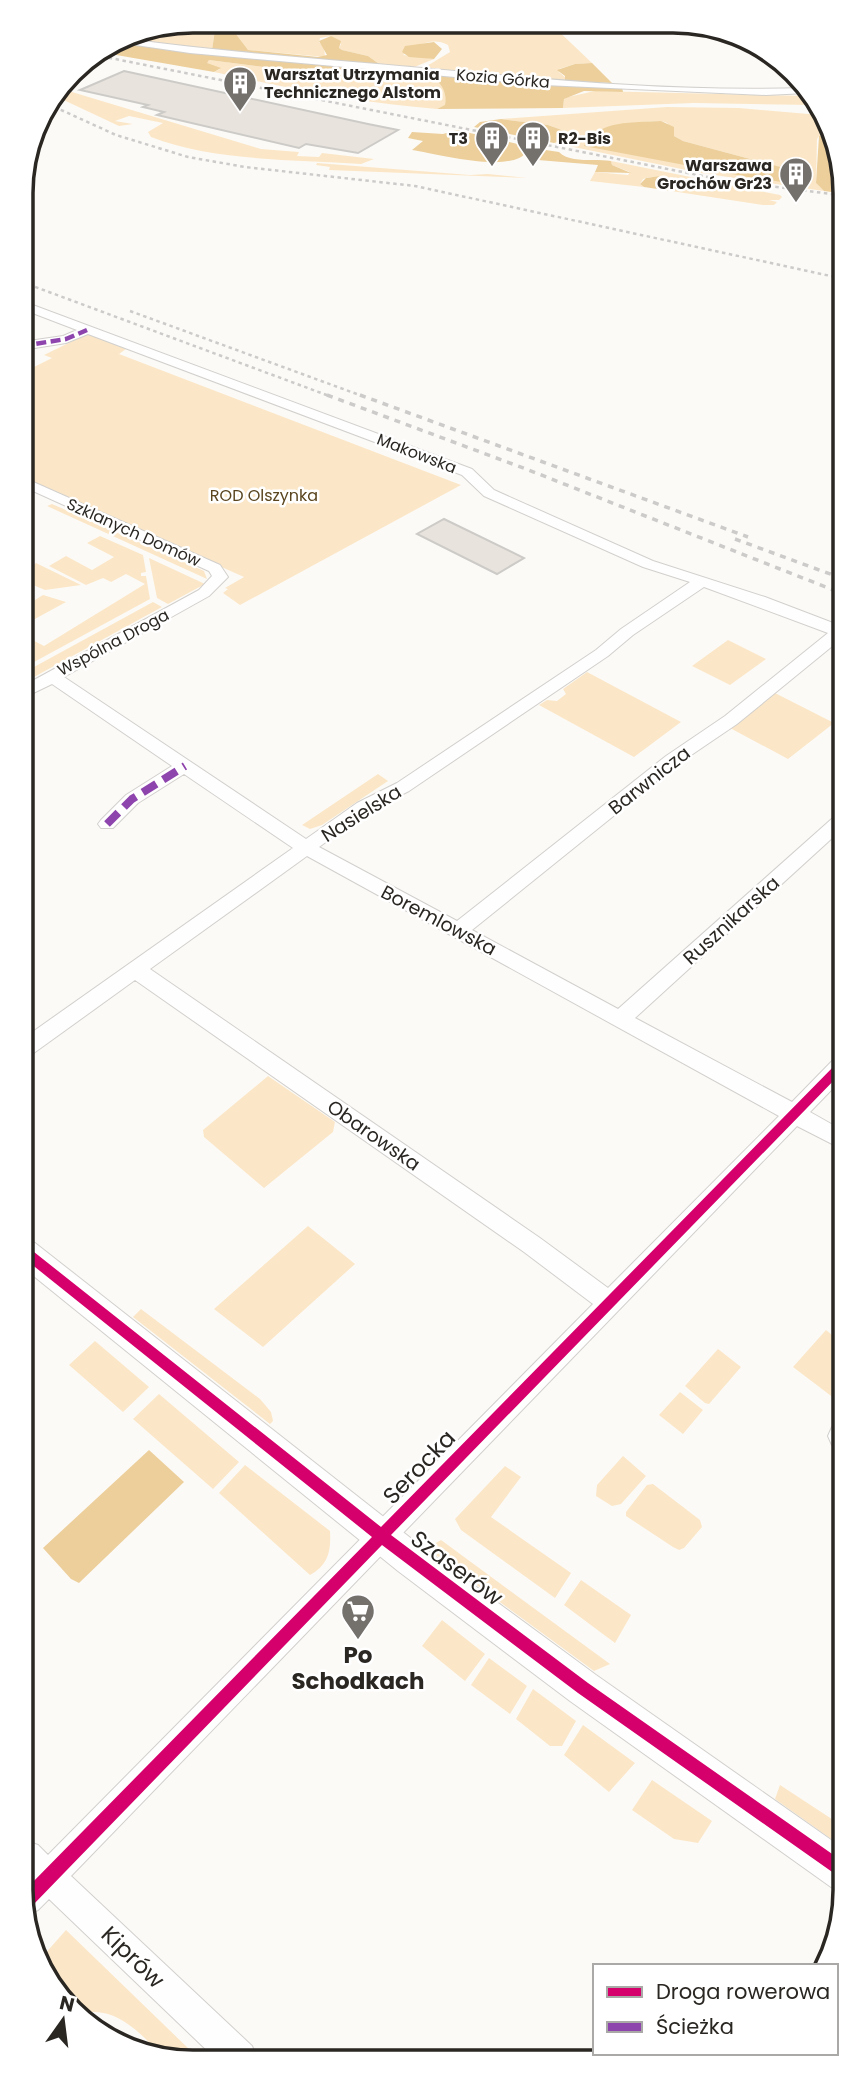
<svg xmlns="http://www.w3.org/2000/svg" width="866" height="2083" font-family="Poppins,sans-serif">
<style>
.green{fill:#fbe7c7;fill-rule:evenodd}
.forest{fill:#eccf9b}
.building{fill:#e8e3dc;stroke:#cdcbc8;stroke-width:2}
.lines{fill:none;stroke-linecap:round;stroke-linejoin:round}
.minor-casing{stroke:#d2d0cd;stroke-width:2}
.tertiary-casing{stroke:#d2d0cd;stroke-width:2}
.minor{fill:#fffefe;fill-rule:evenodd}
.tertiary{fill:#fffefe;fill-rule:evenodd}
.rail-far1{stroke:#cccbca;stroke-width:2.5;stroke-dasharray:3.5 3.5;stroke-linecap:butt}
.rail{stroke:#cccbca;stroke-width:3.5;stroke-dasharray:6 6;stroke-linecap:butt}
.quiet-far1{stroke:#8e44ad;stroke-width:4.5;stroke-dasharray:10 4.5;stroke-linecap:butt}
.quiet{stroke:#8e44ad;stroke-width:8;stroke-dasharray:16 8;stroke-linecap:butt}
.cycleway-casing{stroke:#fff;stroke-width:5}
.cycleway{fill:#d6006c;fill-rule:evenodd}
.labels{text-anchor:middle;stroke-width:5;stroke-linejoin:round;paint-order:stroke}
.far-poi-label{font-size:16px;font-weight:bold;fill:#2a2723;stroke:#fff;text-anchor:start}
.far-street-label{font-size:16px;fill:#2a2723;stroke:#fff}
.far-park-label{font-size:16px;fill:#5a451f;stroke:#fff}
.street-label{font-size:19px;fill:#2a2723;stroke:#fff}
.near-street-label{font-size:23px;fill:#2a2723;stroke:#fff}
.near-poi-label{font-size:23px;font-weight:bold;fill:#2a2723;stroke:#fff}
.rim{fill:none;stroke:#2a2723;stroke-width:3.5}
</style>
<rect width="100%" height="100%" fill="#fcfaf7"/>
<path class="green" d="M193,21l357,2 42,40 -17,1 -16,5v3l7,6 -1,3 -143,-12 28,-17 -2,-7c-16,-9 -32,1 -45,10l31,4 -22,9 -30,-2 -14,-10 -26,-6 -3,-2 2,-4 -10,-8 -11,2 -1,4 5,5 1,10 -77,-7c-12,-11 -15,-19 -33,-20l-3,20 -73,-9 1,-9z
M209,60l79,10 31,-2 118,13c7,6 10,16 9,24l-9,4c-76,-6 -149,-21 -223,-37l6,-3 -14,-6z
M62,89l199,60 38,3 -2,4 22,1 3,-4 52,6 -13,5c-69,-5 -144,-2 -210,-27l-3,-5 15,-9 -34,-7 -14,5 18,3 -14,2 -64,-30z
M595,91l214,5 5,9 -120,-2 -131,5 1,-9 4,-2z
M667,107l72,1 81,7 12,22 -13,-1 -2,3 -1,44 8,8 -123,-18 -147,-30 11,-4 5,-6 -22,-8 -47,-6zM661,121l6,2 7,13 9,5 115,31 3,12 -14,-1 -160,-60z
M611,161l169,34 2,2 -3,3h-10l8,2 -3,3h-11l-92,-14 25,-4c-14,-10 -37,-13 -53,-8l-3,5 4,3 -54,-6 5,-9 33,3 2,-3 -18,-7z
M317,163l153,12 18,-1 39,4 -198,-8 1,-3 -14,-2z
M87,334l39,15 -7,5 342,131 -221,120 -17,-12 5,-4 -3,-1 19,-11 -222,-99v-105l30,-15 -8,-3z
M52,504l152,67 3,8 -160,-73z
M100,536l43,19 3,17 -5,1v3h5l4,23 -127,69v-33l21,11 101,-62 -19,-10 -15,8 -8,-4 -17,7 -37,-19 17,-10 26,14 22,-13 -27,-14z
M149,558l56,26 -37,20 -11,-6z
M36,563l45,22 -36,5 -17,-7 -5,3v-14z
M43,595l23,7 -33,18 -6,-15z
M153,602l9,5 -139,76v-10z
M728,640l38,19 -36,26 -38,-19z
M587,672l94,50 -47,35 -95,-52 8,-5 10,1 9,-7 -3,-5z
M775,693l59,30 -46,36 -58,-31z
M378,774l10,7 -66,44 -12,4 -8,-4z
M268,1076l67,46 -2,10 -69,56 -60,-51 -1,-7z
M308,1226l47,38 -92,83 -49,-38z
M141,1309l119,90 11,13 2,9 -3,3 -137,-107z
M826,1330l17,14v61l-50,-38z
M95,1341l54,46 -26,25 -54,-47z
M718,1349l23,18 -32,37 -4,-1 -20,-17z
M680,1392l23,18 -20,24 -24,-19z
M159,1394l80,68 -26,27 -80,-70z
M623,1456l23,20 -25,28 -9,2 -16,-10 1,-11z
M245,1465l85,66c1,19 -1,34 -20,44l-91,-82z
M505,1466l16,11 -30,40 80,56 -16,25 -94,-68 -6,-11z
M653,1484l47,36 2,7 -18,21 -5,2 -6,-3 -47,-31v-4l21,-27z
M441,1540l169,124 -16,7 -165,-121v-3z
M581,1580l50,35 -16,28 -51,-38z
M442,1620l43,34 -20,27 -43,-35z
M489,1658l38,28 -17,28 -39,-29z
M533,1689l43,32 -14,25h-12l-34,-27z
M583,1725l52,38 -26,29 -45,-37z
M652,1780l60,41 -14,22 -24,-4 -42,-29z
M780,1785l64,42v21l-69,-49z
M66,1930l125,121 -6,8h-20c-21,-22 -47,-53 -80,-46l-42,-57z"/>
<path class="forest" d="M215,30l20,3 13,17 70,7 9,-2 -8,-14 12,-5 10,5 -2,7 3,2 26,6 14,10 -170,-16z
M116,41l64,10 442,36 1,5 -39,-1 -20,8 -1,9 -126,1 8,-4c2,-8 -1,-18 -8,-24l-118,-13 -31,2 -79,-10 -2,3 14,5 -7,4 -115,-20z
M434,42l8,7 -8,10 -25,-2 -7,-5 3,-6z
M592,63l20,20 -47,-2v-5l-8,-6 18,-6z
M501,119l47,6 22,8 -6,6 -10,4 -80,-16 6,-5z
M661,121l13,6v9l9,5 116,31 2,13 -53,-8 -164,-31c15,-27 49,-23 77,-25z
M457,130l65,15 5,7c-17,22 -89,2 -115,-2l11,-9 -15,-3 4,-6 31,2z
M819,136l13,1 7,12v44l-15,-2 -8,-8z
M539,149l20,3c12,12 36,6 52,9l1,4 19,8 -36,-1 3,-7 -60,-5 -2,-4z
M660,176l21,4 15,8 -25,3 -27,-4 -4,-3 6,-6z
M149,1450l35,32 -105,101 -8,-4 -28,-31z"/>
<path class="building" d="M124,71l244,53 30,6 -40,23 -52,-9 -7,4 -142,-33 7,-3 -21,-5 5,-2 -68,-15z
M444,519l80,39 -27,16 -80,-40z"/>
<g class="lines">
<g class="minor-casing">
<path id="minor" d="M121,38c100,14 201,21 301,30 127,12 255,24 382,20l3,5 -41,2 -222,-10 -354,-32 -75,-11z
M22,301l450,168 22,21 159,71 112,36 76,29v13l-104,85 -59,40 -206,166 146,79 217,-193 6,-2v16l-206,188 157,84 42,-43 8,-2v22l-32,33 32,18v19l-45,-23 -726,750 181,170 5,12 -41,1 -167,-160 -11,11 -11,5 -1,-74 12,4 10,10 545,-551 -69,-52 -389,-272 -104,75 -7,2v-19l269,-190 -109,-74 -46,29 -25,25h-12l-3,-4 3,-4 25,-25 46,-29 -120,-82 -29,14v-12l176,-96 13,-14 -3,-5 -187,-85v-9l198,88 8,12 -19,19 -145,81 242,162 51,-36 40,-20 199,-133 25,-21 69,-47 -47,-15 -159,-71 -22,-21 -374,-141 -22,9 -44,7v-8l41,-6 14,-6 -55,-21zM704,587l124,46 -103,83 -59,40 -209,165 -138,-74 50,-36 40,-20 199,-135 25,-21zM307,856l472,260 -171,172 -68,-50 -390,-269z
M841,1424l2,1v24l-11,-4 -4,-9 4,-9z"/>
</g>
<g class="tertiary-casing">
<path id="tertiary" d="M25,1239l10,4 387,304 174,128 248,174 1,43 -14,-5 -261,-186 -172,-130 -373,-302z"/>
</g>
<use href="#minor" class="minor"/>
<use href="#tertiary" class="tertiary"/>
<path class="rail-far1" d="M95,55l628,125 116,15
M48,104l68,31 72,22 57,10 170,19 425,92
M22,282l310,115
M130,311l235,86"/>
<path class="rail" d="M327,395l199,74 315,124
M360,395l388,142
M735,539l106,39"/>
<path class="quiet-far1" d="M22,346l44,-7 21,-9"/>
<path class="quiet" d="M107,824l25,-25 53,-33"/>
<g class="cycleway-casing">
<path id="cycleway" d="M842,1061v11l-451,463 197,148 257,180v18l-267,-188 -196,-148 -349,360 -6,2v-19l345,-351 -347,-278v-12l4,1 352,279 457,-465z"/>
</g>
<use href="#cycleway" class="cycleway"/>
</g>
<defs>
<g id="building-pin" transform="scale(1.75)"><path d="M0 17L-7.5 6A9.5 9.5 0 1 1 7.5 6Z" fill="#74716d" stroke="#fff"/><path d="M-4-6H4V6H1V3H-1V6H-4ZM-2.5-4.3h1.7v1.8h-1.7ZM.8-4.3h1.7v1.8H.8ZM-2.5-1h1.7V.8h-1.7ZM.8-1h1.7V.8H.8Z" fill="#fff"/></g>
<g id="supermarket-pin" transform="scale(1.75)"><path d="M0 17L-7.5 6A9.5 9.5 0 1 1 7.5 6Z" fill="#74716d" stroke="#fff"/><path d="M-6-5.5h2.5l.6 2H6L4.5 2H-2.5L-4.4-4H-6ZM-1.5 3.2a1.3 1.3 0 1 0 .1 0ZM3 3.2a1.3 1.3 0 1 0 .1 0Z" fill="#fff"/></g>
</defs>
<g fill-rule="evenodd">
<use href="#building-pin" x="240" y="83"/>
<use href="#building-pin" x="492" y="138"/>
<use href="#building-pin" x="533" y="138"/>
<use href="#building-pin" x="796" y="174"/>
<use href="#supermarket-pin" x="358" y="1611"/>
</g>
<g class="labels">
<g class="far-poi-label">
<text x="264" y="80">Warsztat Utrzymania<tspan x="264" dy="18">Technicznego Alstom</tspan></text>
<text x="468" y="144" text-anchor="end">T3</text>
<text x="558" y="144">R2-Bis</text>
<text x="772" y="171" text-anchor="end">Warszawa<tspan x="772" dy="18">Grochów Gr23</tspan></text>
</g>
<g class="far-street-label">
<text transform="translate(503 78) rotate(5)" y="6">Kozia Górka</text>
<text transform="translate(417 453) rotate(21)" y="6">Makowska</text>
<text transform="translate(134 532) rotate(24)" y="6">Szklanych Domów</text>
<text transform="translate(113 642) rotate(-28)" y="6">Wspólna Droga</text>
</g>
<g class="far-park-label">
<text x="264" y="501">ROD Olszynka</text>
</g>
<g class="street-label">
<text transform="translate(649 780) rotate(-38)" y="7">Barwnicza</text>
<text transform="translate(361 813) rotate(-32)" y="7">Nasielska</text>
<text transform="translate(439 920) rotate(28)" y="7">Boremlowska</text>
<text transform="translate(731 920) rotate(-42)" y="7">Rusznikarska</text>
<text transform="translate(374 1135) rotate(35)" y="7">Obarowska</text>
</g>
<g class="near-street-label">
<text transform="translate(419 1467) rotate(-46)" y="8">Serocka</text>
<text transform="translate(457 1568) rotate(37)" y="8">Szaserów</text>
<text transform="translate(133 1957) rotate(44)" y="8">Kiprów</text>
</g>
<g class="near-poi-label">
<text x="358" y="1663">Po<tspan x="358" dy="26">Schodkach</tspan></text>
</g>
</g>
<path d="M0 0H866V2083H0ZM193 33H673A160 160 0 0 1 833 193V1890A160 160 0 0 1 673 2050H193A160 160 0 0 1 33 1890V193A160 160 0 0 1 193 33Z" fill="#fff" fill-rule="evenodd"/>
<path class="rim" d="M193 33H673A160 160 0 0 1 833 193V1890A160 160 0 0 1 673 2050H193A160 160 0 0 1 33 1890V193A160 160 0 0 1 193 33Z"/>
<rect x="593" y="1964" width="245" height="91" fill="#ffffff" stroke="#aaa9a7" stroke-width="2"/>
<rect x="607" y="1987" width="35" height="10" fill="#d6006c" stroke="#aaa9a7" stroke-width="2"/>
<text x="656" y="1999" font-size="21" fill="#2a2723">Droga rowerowa</text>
<rect x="607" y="2022" width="35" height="10" fill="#8e44ad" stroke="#aaa9a7" stroke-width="2"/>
<text x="656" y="2034" font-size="21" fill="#2a2723">Ścieżka</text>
<g transform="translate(63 2020) rotate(14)" stroke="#ffffff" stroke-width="5" paint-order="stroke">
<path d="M0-5L12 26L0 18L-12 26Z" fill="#2a2723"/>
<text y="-10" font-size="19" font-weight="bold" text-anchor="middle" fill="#2a2723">N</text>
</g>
</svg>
